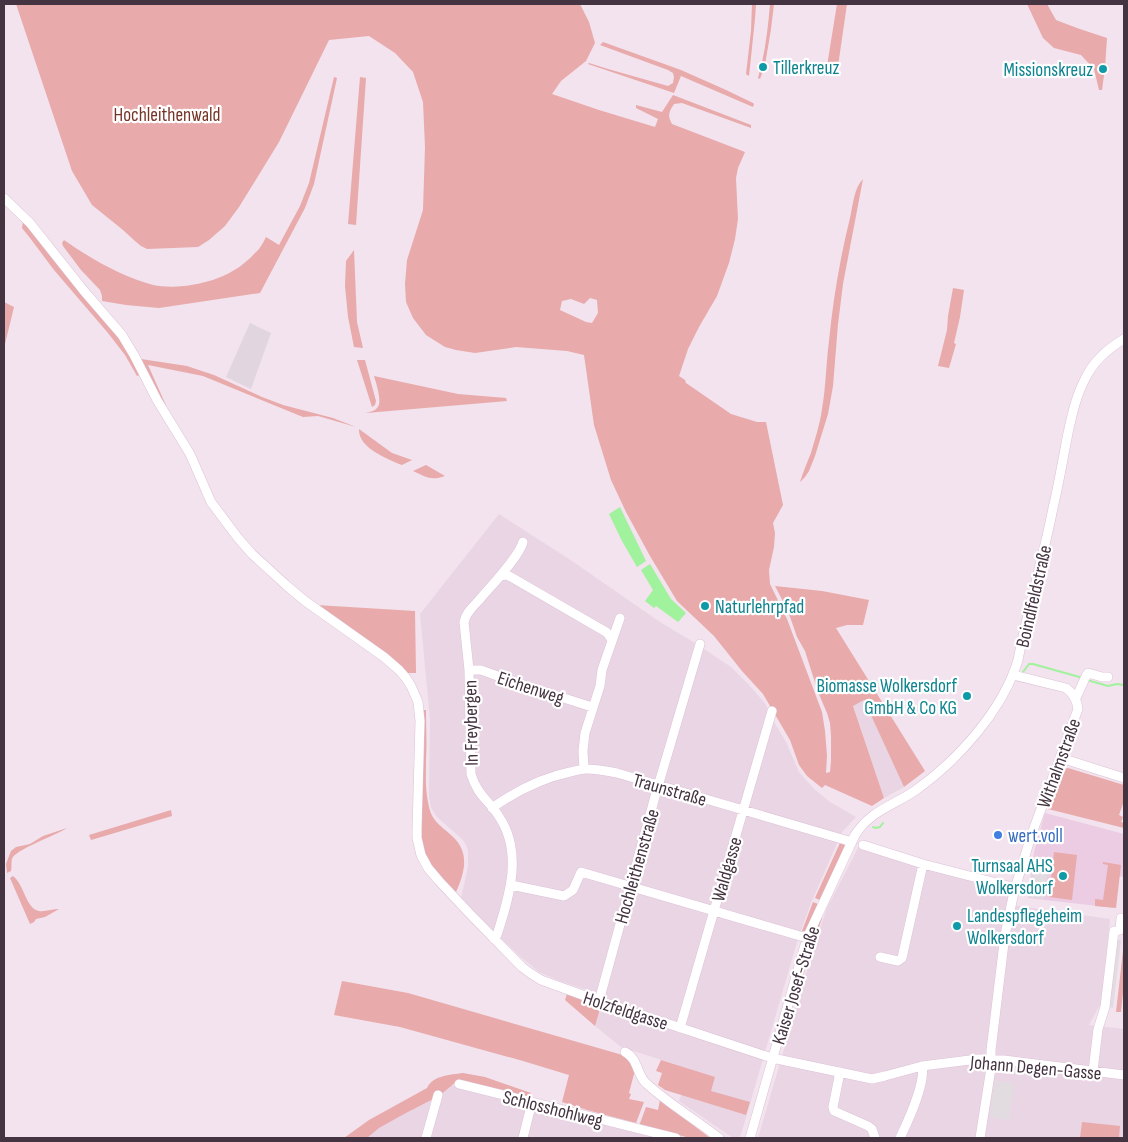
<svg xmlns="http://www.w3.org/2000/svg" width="1128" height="1142" font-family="'Sofia Sans Condensed',sans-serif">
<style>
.residential{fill:#ead5e5}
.industrial{fill:#e1d5e0}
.education{fill:#eccce3}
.green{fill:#e8aaaa;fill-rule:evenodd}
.parking{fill:#e2dce1}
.water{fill:#a0f29c}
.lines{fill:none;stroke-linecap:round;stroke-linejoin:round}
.stream{stroke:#a0f29c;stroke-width:2}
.minor-casing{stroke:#dcc2d6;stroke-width:10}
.minor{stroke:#fff;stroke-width:9}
.culture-dot{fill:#0f9aa8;stroke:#fff;stroke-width:2}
.shop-dot{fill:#3f7fe0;stroke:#fff;stroke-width:2}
.labels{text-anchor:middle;stroke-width:4.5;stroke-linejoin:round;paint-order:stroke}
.culture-label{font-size:19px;fill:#0d838f;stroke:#fff;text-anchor:start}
.park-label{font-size:19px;fill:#763326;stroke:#fff}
.street-label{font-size:19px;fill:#443341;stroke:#fff}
.shop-label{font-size:19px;fill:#366cbe;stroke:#fff;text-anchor:start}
</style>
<rect width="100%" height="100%" fill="#f2e3ee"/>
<path class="residential" d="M499,514l70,45 91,63 35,21 36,24 17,17 17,19 6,14 15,25 13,30 15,17 16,13 26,15 -14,15 -31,71 -14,39 -57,196h-7l-54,-37 11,-32 -69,-22 -26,-21 10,-30 -48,-16 -18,-8 -16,-13 -35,-33 -27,-28 7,-31v-17l-3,-7 -4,-5 -24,-21 -6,-9 -2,-11 1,-78 -10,-105z
M865,700l39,87 -20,11 -31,-93z
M859,846l58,18 90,25 3,16 100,14 -9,84 -12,22 35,4v109h-366l58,-198 11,-32z
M452,1085l141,36 68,17h-297l19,-17z"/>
<path class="industrial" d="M250,323l21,10 -20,56 -25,-12z"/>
<path class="education" d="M1045,813l79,21v43l-5,-1 -4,32 -87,-10 6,-46z"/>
<path class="green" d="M16,4h564l9,18 6,21 -9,18 -25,20 -9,13 47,16 56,17 3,-8 -22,-11v-3l26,7 11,-17 78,30v3l-69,-25 -8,1c-5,8 -7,11 -2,20l73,28 -7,16 -2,10 2,41 -3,20 -6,24 -12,33 -18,31 -11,22 -9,27 6,4 1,3 45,31 26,8h9l17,83 -10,18 2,10 -1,14 -5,23 1,14 17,35 35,93 3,19 2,25 -1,17 4,-1 1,-11v-25l-1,-13 -3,-10 -9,-21 -13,-41 -8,-14 -9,-26 -13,-25 47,5 47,9 -6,25h-16l-11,3 89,143 -21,16 -40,-87 -11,6 31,92 -12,8 -47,-21 -3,3 -15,-12 -8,-11 -9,-25 -27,-46 -21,-23 -28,-35 -37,-35 -27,-45 -24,-44 -15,-32 -17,-55 -10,-70 -17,-4 -51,-4 -41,6 -19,-3 -11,-3 -19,-12 -13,-17 -7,-16 -1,-18 2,-24 16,-50 2,-63 -2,-45 -10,-30 -18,-19 -26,-17 -40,4 -50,102 -40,65 -14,19 -16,14 -11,7 -51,2 -6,-3 -6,-5 -12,-11 -31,-25 -20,-34zM590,298l7,2 1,13 -6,10 -6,-1 -26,-12 2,-9 9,-2 13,5z
M752,4h4l-1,15 -6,57 -3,-2 5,-43z
M770,4h4l-3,25 -6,36 -5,14 -2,-1c7,-24 10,-49 12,-74z
M837,4h10l-10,69 -11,-1z
M1027,4h20l9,16 21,8 30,10 -2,30 -3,22h-3l-5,-21 -13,-14 -27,-7 -11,-10z
M603,42l78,28 45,20 27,13 1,1 -1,3 -72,-31 -7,17 -86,-29 1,-1 19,6 60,17 5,-3 1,-6 -1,-4 -5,-3 -68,-25z
M334,77l3,1 -23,106 -9,24 -45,85 -101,15 -33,-3 -24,-4v-5l-2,-6 -19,-20 -18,-24 -1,-3 2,-3c27,19 57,36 89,45 9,2 21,2 31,1 27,-3 52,-12 71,-33 5,-4 8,-10 11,-16l13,8 21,-39 9,-23z
M360,77l6,1 -10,147 -8,-1z
M863,179l-20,105 -5,40 -5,62 -5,28 -13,42 -6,15 -4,6 -5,5c3,-10 7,-19 11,-29 4,-14 9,-29 11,-44 4,-23 4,-45 7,-68 4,-41 11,-83 21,-123 3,-13 4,-30 13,-39z
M23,221l90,107 15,23 12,24 -3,1 -12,-21 -17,-22 -54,-63 -24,-32 -8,-10z
M354,250l3,72 6,26 -9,-1 -6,-30 -3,-31 1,-25z
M953,288l11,2 -4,27 -6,26 2,1 -7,24 -11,-2 9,-36 1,-14z
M4,302l10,5 -10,41z
M141,359l46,7 27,9 48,22 21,8 50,13 23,9 -38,-11 -15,1 -100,-41 -55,-11 25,56z
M357,360h8l11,41 -1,4 -3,2z
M374,376l84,18 48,4 1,3 -141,12c3,-1 9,-2 11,-5 6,-5 -1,-25 -3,-32z
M359,429l33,24 20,7 -10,5c-14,-6 -44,-17 -43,-36z
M426,465l19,11c-14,5 -19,1 -32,-5z
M316,605l99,6 1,62h-11z
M422,710h4c0,16 1,33 0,50 0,14 -1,28 2,42 3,19 11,22 24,34 18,16 13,36 4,56 -16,-15 -30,-28 -35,-50z
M1068,768l56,17v16l-5,14 4,2 -2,5 3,1v5l-76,-19 16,-40z
M171,810l1,6 -81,24 -2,-5z
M67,828c-10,7 -53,22 -55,31 -1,3 0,8 -1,12l-4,2 -1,-9 5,-13 5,-4 14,-3 13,-8z
M840,843l4,1 1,2 -25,54 -5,-2z
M1054,852l23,3 -5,45 -23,-3z
M1103,862l18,3 -5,43 -21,-2v-7l8,1 5,-35 -5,-1z
M13,876c11,8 13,33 26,35 6,1 14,-2 20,-2l-14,8 -9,2 -2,3 -4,2 -20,-46z
M813,902l5,2 -13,27h-3z
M820,917l2,1 -10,30 -13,41 -3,-1 10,-37z
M1124,942v41l-3,29h-5z
M342,981l66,12 218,63 9,14 -6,23 2,1 -2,5 15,3 -8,21 -49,-13 -25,-8 7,-27 -46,-14 -123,-34 -66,-12z
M567,994l34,12 -6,20 -30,-26z
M661,1060l54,17 -4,14 39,11 -4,13 -81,-25 -7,-5 4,-12 -6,-2z
M463,1073l22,4 46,16 -3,4 -71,-16 -18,15 -35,18 -25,14 -12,10h-23l25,-18 58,-32c6,-13 23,-13 36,-15z
M660,1100l50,38h-19l-52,-12 7,-19 12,3z
M1082,1122l38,4 -1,12h-39z"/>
<path class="parking" d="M1035,856l14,2 -5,41 -14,-2z
M1116,939l5,1 -8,68 -5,-1z
M995,1080l19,4 -5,36 -20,-3z"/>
<path class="water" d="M620,507l26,54 -9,6 -15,-26 -13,-27z
M650,564l21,35 15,14 -8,9 -22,-16 -2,2 -9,-7 8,-11 -12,-20z"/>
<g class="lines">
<path class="stream" d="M1023,672l6,-8h4l50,14
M1087,680l21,6 9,-2 7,1
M873,827l3,1 4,-1 3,-4"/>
<g class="minor-casing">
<path id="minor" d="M4,198l26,25 54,68 38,44 12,20 23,45 33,54 21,48 27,36 14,16 34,31 19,16 79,56 15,13 7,8 5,8 7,16 2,19 -3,108v9l4,17 7,13 11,13 32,34 51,52 8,6 11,7 58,21 173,57 100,21 13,-3 37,-10 56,-7 26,1 120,15
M500,576l6,-1 3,1 97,56 2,2 4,6
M469,670h12l39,14 72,23
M1076,698l10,-22 2,-3 14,4h6
M1061,758l63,20
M584,769l-1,-18 2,-18 15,-47 2,-16 18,-52
M492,808c24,-17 50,-30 78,-36 5,-1 11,-3 16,-3 10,0 21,2 31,4l235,69
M863,845l60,19 93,24
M511,885l53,11 9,-6 8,-18 226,66
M494,939l3,-4c12,-38 27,-83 1,-120 -11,-16 -21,-21 -27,-41l-2,-104 -5,-48c2,-10 10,-16 16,-23 11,-13 39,-42 43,-57
M880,957l18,4 4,-3 21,-94
M599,1001l57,-208 44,-149
M680,1028l92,-317
M625,1052c14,7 11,23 22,32 22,20 48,35 72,54
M1093,1071l5,-42 7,-22 9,-76 6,-1 1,-12
M840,1072l-7,35 1,4 34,15 4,3 3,9
M459,1084l217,54
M426,1138l12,-43
M523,1138l9,-36
M750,1138l57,-200 48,-103c16,-25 38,-29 61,-45 42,-30 87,-80 102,-130 10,-51 25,-101 35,-152 6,-25 10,-50 15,-75 4,-18 8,-37 17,-54 8,-17 22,-30 39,-40
M900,1138c8,-17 26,-55 22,-72
M980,1138l11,-70v-18l14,-115 9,-43 17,-56 47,-127c-1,-9 -5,-16 -12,-21l-53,-13"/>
</g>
<use href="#minor" class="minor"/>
</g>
<g class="culture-dot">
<circle cx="763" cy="67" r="5"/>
<circle cx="1103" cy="69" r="5"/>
<circle cx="705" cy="606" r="5"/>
<circle cx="967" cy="696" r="5"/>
<circle cx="1063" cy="876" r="5"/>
<circle cx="957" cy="926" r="5"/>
</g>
<circle class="shop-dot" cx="998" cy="835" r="5"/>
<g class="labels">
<g class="culture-label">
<text x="773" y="74">Tillerkreuz</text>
<text x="1093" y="76" text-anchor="end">Missionskreuz</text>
<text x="715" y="613">Naturlehrpfad</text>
<text x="957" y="692" text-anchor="end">Biomasse Wolkersdorf<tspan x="957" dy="22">GmbH &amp; Co KG</tspan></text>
<text x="1053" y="872" text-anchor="end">Turnsaal AHS<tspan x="1053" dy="22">Wolkersdorf</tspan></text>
<text x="967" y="922">Landespflegeheim<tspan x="967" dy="22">Wolkersdorf</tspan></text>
</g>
<g class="park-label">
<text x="167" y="121">Hochleithenwald</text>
</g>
<g class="street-label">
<text transform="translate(1033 596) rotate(-77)" y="7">Boindlfeldstraße</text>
<text transform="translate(531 687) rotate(18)" y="7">Eichenweg</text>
<text transform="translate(470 723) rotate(-91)" y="7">In Freybergen</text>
<text transform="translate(1058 763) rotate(-70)" y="7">Withalmstraße</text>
<text transform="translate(670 789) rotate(16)" y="7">Traunstraße</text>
<text transform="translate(636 866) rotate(-74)" y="7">Hochleithenstraße</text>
<text transform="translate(726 869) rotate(-74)" y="7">Waldgasse</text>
<text transform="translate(795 985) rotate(-73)" y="7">Kaiser Josef-Straße</text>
<text transform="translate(626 1010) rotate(18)" y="7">Holzfeldgasse</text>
<text transform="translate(1036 1067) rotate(5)" y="7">Johann Degen-Gasse</text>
<text transform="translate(553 1108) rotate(14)" y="7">Schlosshohlweg</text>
</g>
<g class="shop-label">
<text x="1008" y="842">wert.voll</text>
</g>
</g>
<rect width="1128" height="1142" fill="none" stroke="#443341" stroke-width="10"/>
</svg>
